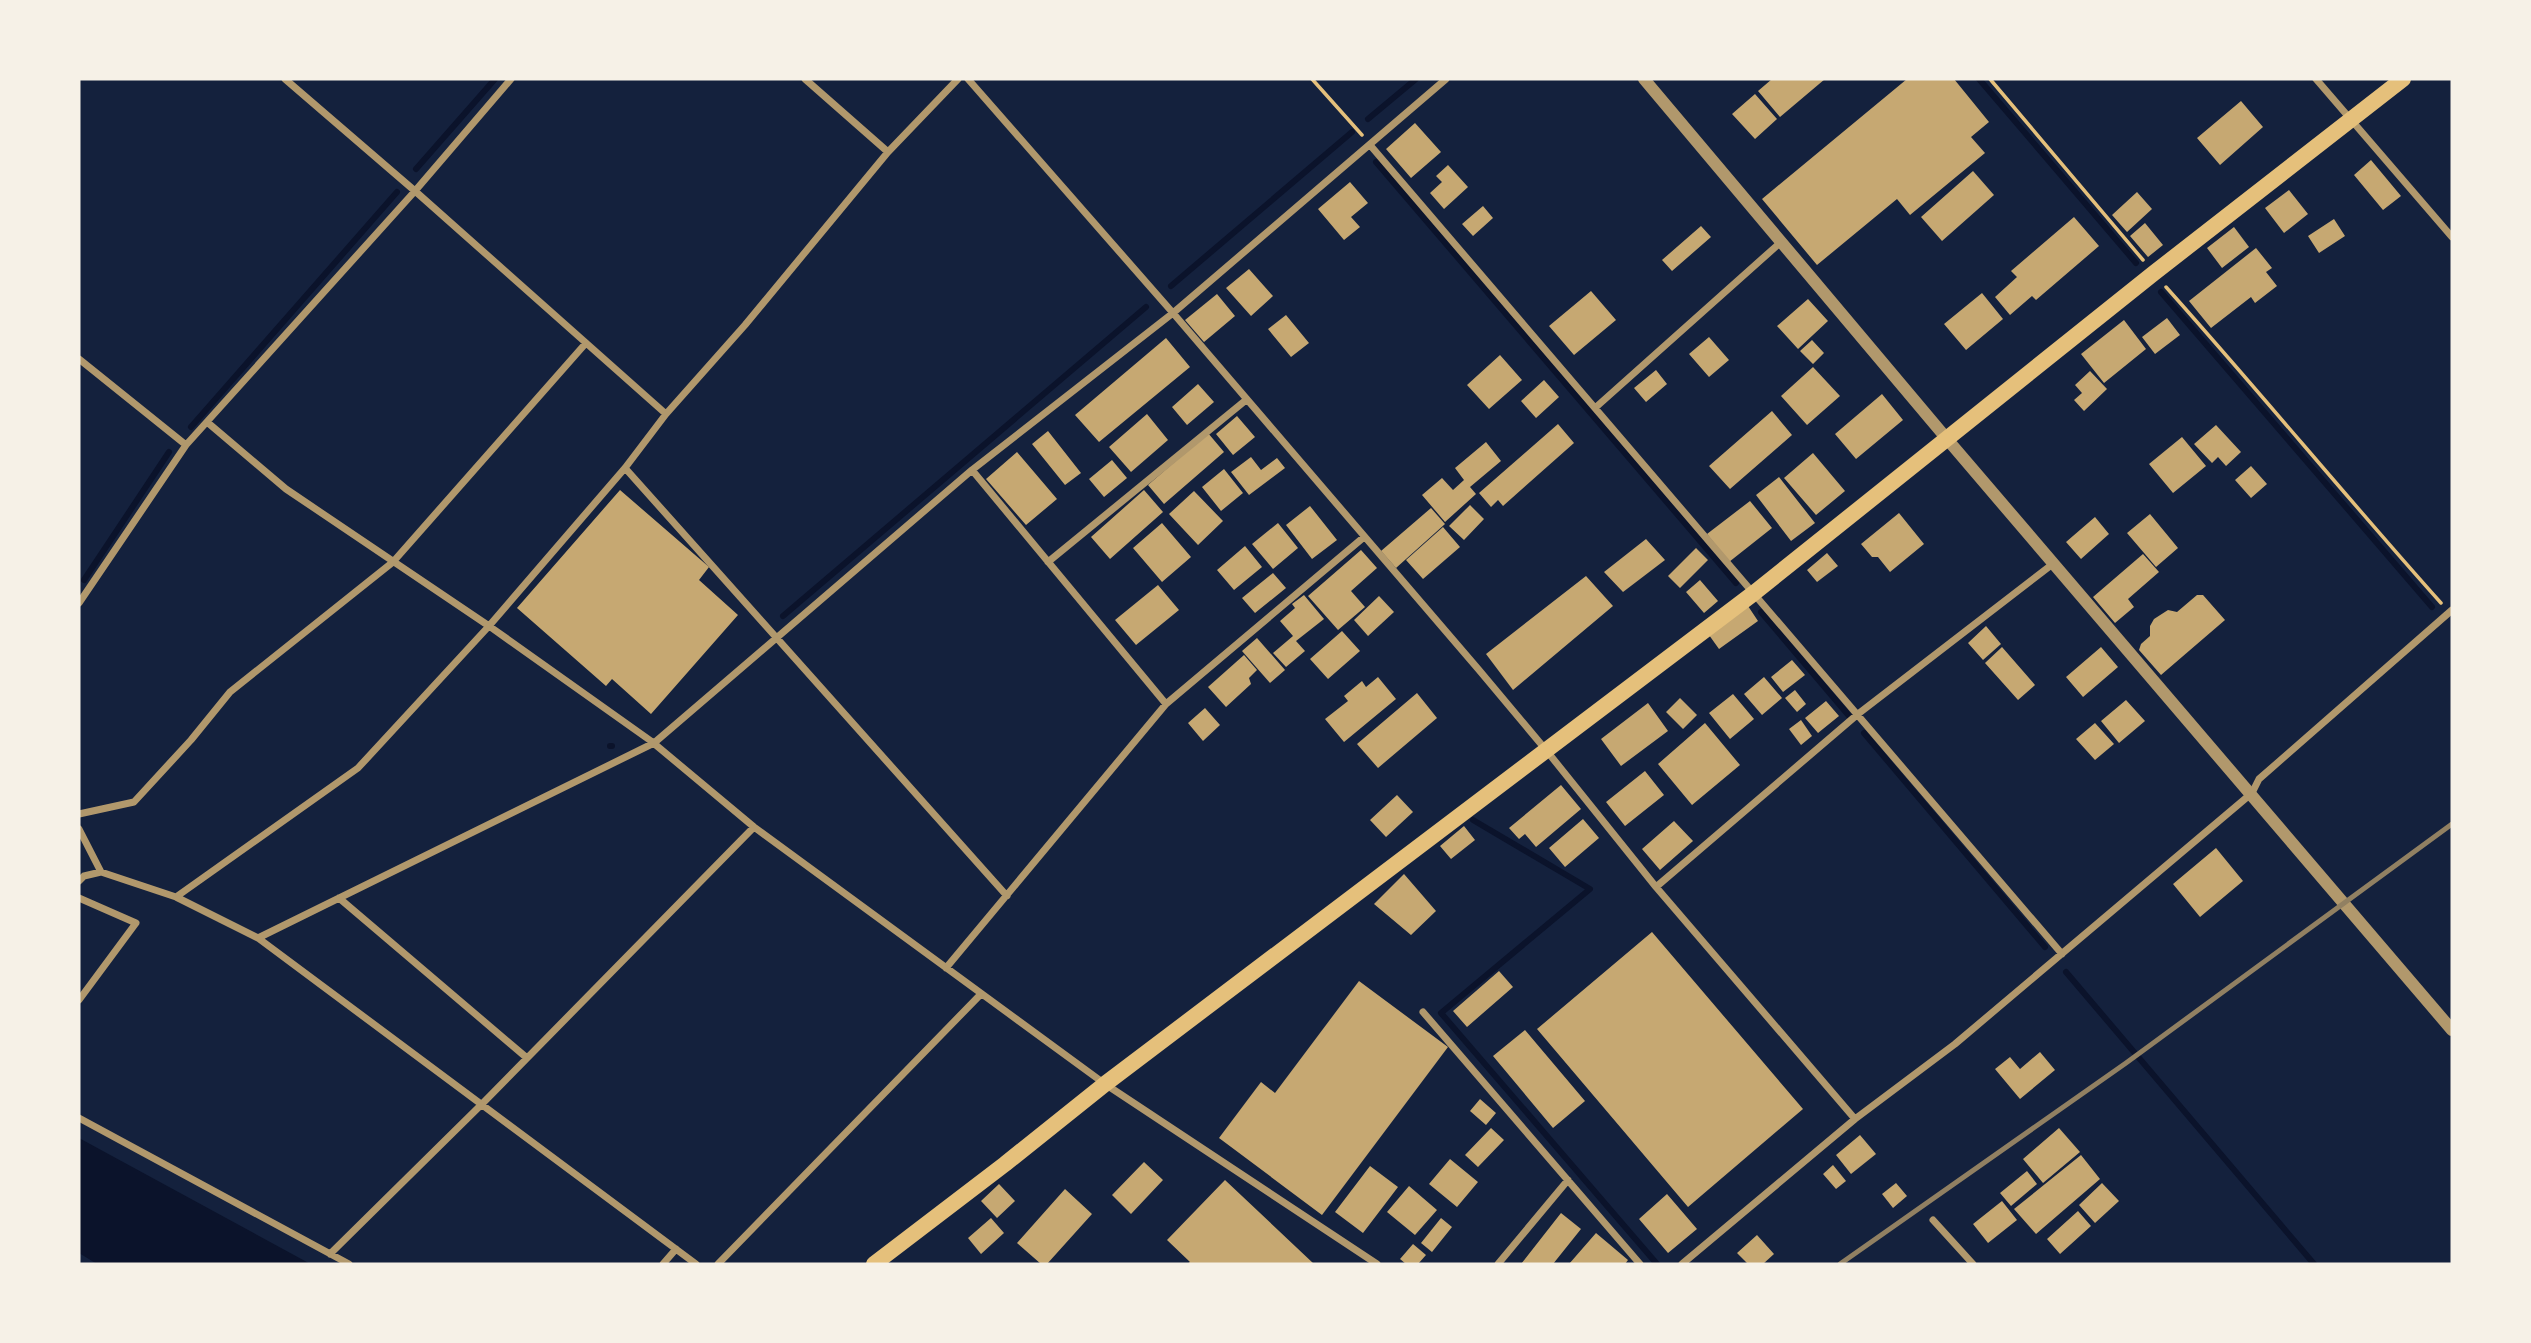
<svg xmlns="http://www.w3.org/2000/svg" width="2531" height="1343" font-family="'Archivo Narrow',sans-serif">
<style>
.water{fill:#0b132b}
.lines{fill:none;stroke-linecap:round;stroke-linejoin:round}
.stream{stroke:#0b132b;stroke-width:6}
.building{fill:#c6a872}
.path{stroke:#e5c07b;stroke-width:3.5}
.minor{stroke:#b1986c;stroke-width:7}
.tertiary{stroke:#b1986c;stroke-width:12}
.trunk{stroke:#e5c07b;stroke-width:16}
.rail{stroke:#918062;stroke-width:5}
</style>
<rect width="100%" height="100%" fill="#14213d"/>
<path class="water" d="M79,1138l226,123 5,3h-213l-18,-11z"/>
<g class="lines">
<path class="stream" d="M1979,79l157,184
M1368,119l48,-40
M1376,162l360,421
M416,169l79,-90
M1171,286l181,-154
M2161,292l271,315
M191,427l206,-235
M84,580l85,-128
M1761,612l89,105
M783,616l363,-309
M1864,733l181,214
M610,746h2
M1473,820l117,69 -149,124 216,251
M2066,972l248,292"/>
</g>
<path class="building" d="M1772,79h53l-45,38 -22,-26z
M1907,79h47l35,43 -18,15 14,16 -75,62 -13,-16 -80,66 -55,-66z
M1755,94l22,25 -22,20 -23,-25z
M2241,101l22,26 -43,38 -23,-27z
M1415,123l26,29 -30,26 -25,-29z
M2371,160l30,36 -18,14 -29,-35z
M1448,165l20,22 -24,22 -14,-16 12,-11 -6,-6z
M1973,171l21,24 -52,46 -21,-24z
M1350,182l18,21 -17,14 9,10 -16,13 -26,-31z
M2289,190l19,24 -24,19 -19,-25z
M2137,192l15,17 -25,23 -15,-17z
M1483,206l10,12 -20,18 -11,-12z
M2074,217l25,29 -63,54 -4,-4 -22,19 -15,-18 22,-20 -6,-6z
M2334,219l11,17 -26,17 -11,-17z
M2145,223l18,22 -15,12 -18,-21z
M1701,226l10,11 -39,34 -10,-11z
M2234,227l15,20 -27,21 -15,-20z
M2256,248l16,20 -6,4 11,14 -22,17 -4,-6 -40,31 -22,-27z
M1249,269l24,27 -22,20 -25,-28z
M1591,291l25,29 -42,35 -25,-29z
M1982,293l21,26 -37,31 -22,-26z
M1217,294l18,22 -31,26 -19,-22z
M1808,299l20,22 -30,28 -21,-23z
M1286,315l23,28 -18,14 -23,-28z
M2167,318l13,17 -25,19 -13,-17z
M2124,320l22,29 -42,34 -23,-29z
M1709,337l20,23 -20,17 -20,-23z
M1166,338l24,29 -91,75 -24,-27z
M1812,340l12,13 -11,11 -13,-13z
M1500,355l22,25 -33,29 -22,-24z
M1813,367l27,29 -33,29 -26,-29z
M1656,370l11,14 -21,18 -12,-14z
M2090,371l17,18 -23,22 -10,-11 8,-7 -7,-8z
M1544,380l15,17 -23,21 -15,-17z
M1198,384l16,18 -27,23 -15,-18z
M1882,394l21,26 -47,39 -21,-25z
M1772,411l20,24 -62,54 -21,-23z
M1147,414l21,26 -37,32 -22,-25z
M1237,416l18,21 -22,18 -17,-21z
M1558,424l16,19 -71,63 -5,-6 -7,7 -12,-14z
M2216,425l25,27 -15,14 -8,-9 -6,6 -18,-19z
M1048,431l33,42 -16,12 -33,-41z
M1208,433l16,19 -60,52 -16,-19z
M2182,437l24,29 -33,27 -24,-29z
M1486,442l15,19 -31,26 6,7 -31,28 -23,-27 20,-17 11,12 11,-10 -9,-12z
M1017,452l40,47 -31,26 -40,-46z
M1813,453l32,38 -29,24 -32,-37z
M1251,457l10,13 16,-12 8,10 -36,27 -18,-23z
M1112,460l15,18 -23,19 -15,-18z
M2251,466l16,18 -16,14 -16,-18z
M1224,469l19,24 -22,18 -19,-24z
M1779,477l36,46 -24,18 -35,-46z
M620,490l89,77 -10,13 39,35 -87,99 -39,-35 -6,7 -89,-78z
M1144,490l19,22 -53,47 -19,-22z
M1194,491l29,30 -25,24 -29,-31z
M1750,501l22,27 -43,34 -22,-28z
M1470,505l14,14 -20,21 -15,-14z
M1310,506l27,34 -25,19 -26,-34z
M1431,508l14,16 -49,44 -15,-17z
M1899,513l25,31 -34,28 -12,-15h-6l-11,-13z
M2150,514l28,34 -22,19 -29,-34z
M2095,517l14,17 -28,25 -15,-17z
M1162,523l29,34 -29,25 -29,-34z
M1278,523l20,25 -25,21 -21,-25z
M1443,527l17,20 -37,32 -17,-19z
M1646,539l19,21 -42,32 -19,-20z
M1245,546l17,21 -28,23 -17,-20z
M1696,548l12,12 -28,28 -12,-12z
M1361,550l16,18 -26,23 14,16 -27,23 -30,-34z
M1827,553l11,13 -21,16 -10,-12z
M2143,554l16,18 -31,27 6,8 -19,16 -22,-26z
M1273,573l13,15 -31,25 -13,-15z
M1586,576l27,30 -100,84 -27,-36z
M1700,580l18,21 -14,12 -18,-21z
M1158,585l21,25 -43,35 -21,-25z
M1304,595l20,24 -28,22 9,10 -19,16 -13,-14 20,-17 -13,-15 15,-13 -3,-4z
M2197,595h6l22,25 -64,55 -22,-25 2,-6 9,-8v-10l4,-7 14,-9 9,2z
M1379,596l15,16 -26,24 -14,-16z
M1748,606l10,15 -39,28 -10,-14z
M1986,626l15,18 -18,16 -15,-17z
M1342,631l18,20 -32,28 -18,-20z
M1257,638l28,32 -15,13 -28,-32z
M2002,647l33,38 -17,15 -33,-37z
M2101,647l17,20 -35,30 -17,-20z
M1244,655l13,15 -8,8 2,6 -25,23 -18,-20z
M1792,660l13,15 -22,17 -12,-15z
M1378,677l18,22 -52,43 -19,-23 23,-18 -4,-5 18,-15 4,6z
M1764,677l18,21 -20,17 -18,-21z
M1795,690l11,14 -9,8 -12,-14z
M1417,693l20,25 -59,50 -21,-24z
M1733,694l21,25 -24,20 -21,-26z
M1680,698l17,17 -14,14 -17,-17z
M2126,700l19,21 -26,22 -18,-22z
M1826,701l13,15 -21,17 -13,-15z
M1648,703l20,28 -47,35 -20,-27z
M1205,708l15,17 -17,16 -15,-18z
M1801,720l11,16 -11,9 -12,-16z
M1705,723l35,42 -48,40 -34,-41z
M2095,723l19,21 -19,16 -19,-21z
M1645,771l19,24 -39,31 -19,-24z
M1561,785l20,24 -45,38 -11,-13 -6,5 -10,-11z
M1397,795l16,17 -27,25 -16,-17z
M1583,819l16,19 -34,29 -16,-19z
M1674,821l19,20 -33,29 -18,-21z
M1464,826l11,14 -24,19 -11,-13z
M2216,848l27,33 -43,36 -27,-33z
M1404,874l32,37 -25,24 -37,-31z
M1652,932l151,177 -115,98 -151,-178z
M1499,971l14,16 -46,40 -14,-16z
M1359,981l89,66 -126,168 -103,-77 42,-56 14,11z
M1525,1030l60,71 -32,27 -60,-72z
M2040,1052l15,18 -35,29 -25,-30 15,-12 10,12z
M1480,1099l16,14 -10,12 -16,-14z
M1491,1128l13,12 -26,27 -13,-12z
M2059,1128l21,24 -37,31 -20,-24z
M1860,1135l16,19 -25,20 -15,-19z
M2081,1155l19,24 -64,55 -22,-25z
M1450,1159l28,23 -21,25 -28,-23z
M1144,1162l19,18 -32,34 -19,-19z
M1833,1165l13,16 -10,8 -13,-15z
M1370,1166l28,21 -35,46 -28,-21z
M2027,1171l10,13 -26,22 -11,-13z
M1225,1180l89,84h-127l3,-2 -23,-22z
M1896,1183l11,13 -14,12 -11,-14z
M2102,1183l17,18 -24,22 -16,-18z
M999,1184l16,17 -18,17 -16,-17z
M1409,1186l28,24 -22,25 -28,-23z
M1065,1189l27,25 -45,50h-6l-24,-21z
M1667,1194l30,35 -29,24 -29,-34z
M2002,1201l15,19 -29,23 -15,-19z
M2078,1211l13,15 -31,28 -13,-15z
M1561,1213l20,16 -28,35h-32z
M991,1218l13,15 -23,21 -13,-16z
M1441,1218l11,9 -20,25 -11,-9z
M1596,1233l32,27 -3,4h-56z
M1757,1235l17,19 -11,10h-15l-11,-11z
M1413,1244l13,11 -8,9h-12l-6,-5z"/>
<g class="lines">
<path class="path" d="M1312,79l50,56
M1990,79l153,181
M2166,287c93,104 182,212 275,316"/>
<path class="minor" d="M285,79l130,112 251,223
M805,79l83,73
M968,79l205,234 306,357 67,80 110,137 199,232
M2316,79l136,158
M1370,145l692,809
M79,359l107,86
M1595,408l186,-166
M207,422l79,67 203,137 162,115 103,86 351,257 272,180
M625,468l382,428
M972,470l194,234
M1048,562l198,-162
M79,603l107,-158 229,-254 96,-112
M79,814l55,-12 57,-62 39,-48 163,-130 193,-219
M79,829l22,43
M79,881l5,-5 17,-4 75,25 82,41 438,326
M1656,887l202,-173 196,-151
M176,897l182,-129 131,-142 136,-158 41,-54 79,-89 143,-173 70,-73
M79,898l57,25 -57,77
M339,898l188,160
M258,938l396,-195 318,-273 201,-157 273,-234
M946,968l220,-264 198,-167
M1423,1012l217,252
M79,1118l270,146
M1933,1220l40,44
M330,1254l152,-150 272,-277
M663,1264l13,-15
M718,1264l263,-270
M1498,1264l70,-84
M1682,1264l173,-145 100,-75 297,-251 7,-14 193,-169"/>
<path class="tertiary" d="M1644,79l303,360 505,591"/>
<path class="trunk" d="M874,1264l131,-100 100,-80 649,-491 400,-320 249,-194"/>
<path class="rail" d="M1840,1264l286,-201 326,-239"/>
</g>
<rect width="2531" height="1343" fill="none" stroke="#f6f1e7" stroke-width="161"/>
</svg>
